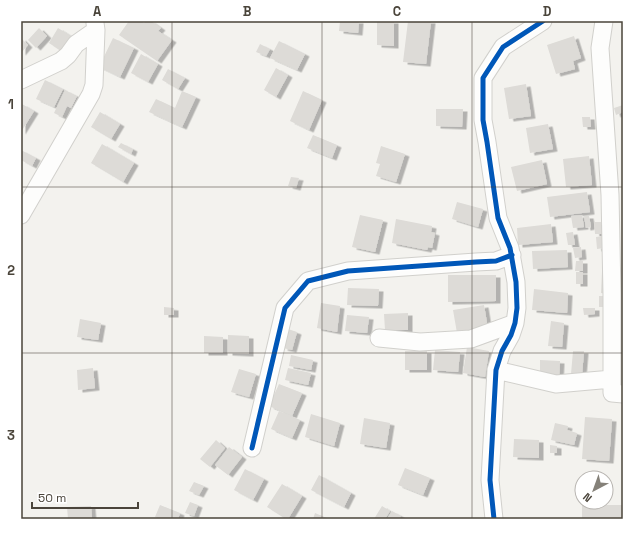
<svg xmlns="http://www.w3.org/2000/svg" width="644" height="540" font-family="'Space Grotesk',sans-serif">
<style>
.building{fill:#dddbd7;filter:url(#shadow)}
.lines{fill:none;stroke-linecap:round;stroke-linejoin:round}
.minor-casing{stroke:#d1d0cc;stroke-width:19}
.minor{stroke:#fdfdfc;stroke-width:17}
.cycleway-casing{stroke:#fff;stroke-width:8}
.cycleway{stroke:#0057b8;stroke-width:5}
.grid{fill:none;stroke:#4a443a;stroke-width:1;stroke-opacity:0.55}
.neatline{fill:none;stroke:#4a443a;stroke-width:1.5}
.grid-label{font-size:13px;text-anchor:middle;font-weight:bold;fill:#4a443a}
</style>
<defs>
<filter id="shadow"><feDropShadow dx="4.5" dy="2.5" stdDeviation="0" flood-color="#0004"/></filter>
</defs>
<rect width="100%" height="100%" fill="#f3f2ee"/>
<path class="building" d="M129,21h12l3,2 2,-2h5l10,7 -3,3 14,9 -15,21 -38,-26z
M340,21h19l-1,12 -19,-2z
M377,21h17v25l-17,-1z
M408,21h23l-5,43 -23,-2z
M39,28l8,8 -11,12 -8,-8z
M58,28l16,10 -10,15 -15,-10z
M574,36l7,22 -8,3 2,8 -19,5 -9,-29z
M21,38l7,7 -7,8z
M113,38l21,10 -14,29 -21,-10z
M279,41l26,13 -8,16 -27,-12z
M260,44l10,5 -4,7 -10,-4z
M141,54l17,10 -10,18 -17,-9z
M276,68l12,7 -12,22 -12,-7z
M168,69l17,9 -7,11 -16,-9z
M45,80l18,9 -9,18 -18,-8z
M526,84l5,32 -22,3 -5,-31z
M65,90l12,6 -6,12 -4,-2 -5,11 -8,-4z
M182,91l14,6 -14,30 -33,-15 7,-13 19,9z
M303,91l19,9 -13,30 -19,-9z
M22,104l12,7 -13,21v-25z
M623,105v7l-7,3 -2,-7z
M436,109h27l-1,18 -26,-1z
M100,112l20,12 -9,15 -20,-12z
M582,117h8l1,10h-8z
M548,124l5,25 -23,4 -4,-25z
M313,135l24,10 -5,13 -25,-10z
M121,143l12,6 -2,5 -13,-7z
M102,144l32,19 -11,19 -32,-19z
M381,146l24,8 -9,28 -20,-6 4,-12 -4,-1z
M21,150l15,8 -4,8 -11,-6z
M589,156l3,29 -26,2 -3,-28z
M542,160l5,24 -30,7 -6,-24z
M291,177l8,1 -3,10 -8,-2z
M587,192l3,20 -40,5 -3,-20z
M457,202l26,7 -5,18 -26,-8z
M360,215l23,5 -8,32 -23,-5z
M582,215l2,12 -11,1 -2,-12z
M584,216h5l2,11 -5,1z
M396,219l36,7 -1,6 4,1 -3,15 -4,-1 -1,3 -35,-7z
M594,222h7l1,12h-7z
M551,224l2,18 -35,3 -1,-17z
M573,232l2,13h-7l-2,-12z
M603,236l1,12 -7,1 -1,-12z
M581,247l1,10 -7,1 -2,-10z
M567,250l1,17 -35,2 -1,-18z
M576,261h7v10h-8z
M602,271h5l-1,23 -5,-1z
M576,272h7v12h-7z
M448,275h48v26l-48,1z
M348,288l31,1 -1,17 -31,-1z
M534,289l34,4 -1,20 -35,-3z
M599,296h7v11h-7z
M321,303l19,3 -3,26 -20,-4z
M484,305l4,24 -31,4 -4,-23z
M164,307l10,1v7h-10z
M583,308h12v6l-11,1z
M408,313v17h-23l-1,-16z
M347,315l22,2 -2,16 -22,-2z
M80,319l21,4 -3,17 -21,-3z
M551,321l13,2 -2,24 -14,-1z
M288,329l9,3 -5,18 -9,-2z
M228,335l21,1v18l-21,-1z
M204,336l19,1v16h-19z
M467,347l22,4 -4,26 -22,-4z
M435,350l25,2 -2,20 -25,-2z
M405,351h22v19h-22z
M573,351h11l-2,24 -11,-1z
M291,355l22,5 -2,10 -22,-4z
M540,360l20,1 -1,19 -19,-2z
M93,368l2,20 -17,2 -1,-20z
M288,368l23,5 -3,12 -23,-5z
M239,369l17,5 -7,23 -18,-5z
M279,384l23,9 -10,23 -23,-10z
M279,411l21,9 -8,18 -21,-9z
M311,414l29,9 -6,23 -29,-9z
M585,417l27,2 -3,42 -27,-2z
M364,418l26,5 -4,25 -26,-4z
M555,423l13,3 -1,4 10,3 -3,12 -23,-5z
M514,439l25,1v18l-26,-1z
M216,440l9,8 -15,19 -10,-8z
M550,445l7,1v7h-7z
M229,447l13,10 -14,18 -13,-10z
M405,468l25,10 -7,17 -25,-10z
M245,469l19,10 -11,21 -19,-10z
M319,475l32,18 -7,14 -33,-17z
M194,482l10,4 -5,9 -10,-4z
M282,484l20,12 -14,23h-2l-19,-12z
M190,502l8,3 -4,11 -9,-3z
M160,505l20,8 -2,6h-18l-5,-2z
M582,505h41v14h-41z
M91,506l1,13h-24l-1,-12z
M382,506l8,5 -5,8h-11z
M392,511l9,5 -2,3h-12z
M315,513l14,6h-16z"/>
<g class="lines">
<g class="minor-casing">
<path id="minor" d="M604,21l-4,27 10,147 2,99v99l11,1
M21,80l40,-19 7,-6 8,-11 20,-14 -1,-7
M21,215l70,-121 3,-9 2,-55
M379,338l41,4 51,-3 44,-16
M496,370l60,14 56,-5
M252,448l33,-140 23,-27 40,-10 128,-9 20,-1 16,-6
M494,519l-4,-39 6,-110 6,-19 9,-16 4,-12 2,-15 -1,-26 -6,-34 -12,-30 -11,-76 -4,-22v-42l20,-31 40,-26"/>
</g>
<use href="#minor" class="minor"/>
<g class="cycleway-casing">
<path id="cycleway" d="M252,448l33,-140 23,-27 40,-10 128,-9 20,-1 16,-6
M494,519l-4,-39 6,-110 6,-19 9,-16 4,-12 2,-15 -1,-26 -6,-34 -12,-30 -11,-76 -4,-22v-42l20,-31 40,-26"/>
</g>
<use href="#cycleway" class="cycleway"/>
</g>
<path class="grid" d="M172,21v498M322,21v498M472,21v498M21,187h602M21,353h602"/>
<rect width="644" height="540" fill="none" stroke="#ffffff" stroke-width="44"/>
<g transform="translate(594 490) rotate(221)"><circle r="19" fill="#ffffff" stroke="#b7b4b0"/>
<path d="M0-3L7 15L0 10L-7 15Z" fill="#858179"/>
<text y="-6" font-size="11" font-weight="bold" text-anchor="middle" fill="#4a443a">N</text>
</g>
<path d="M32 502v6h106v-6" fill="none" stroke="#4a443a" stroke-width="2"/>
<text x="38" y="502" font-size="12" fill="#4a443a" stroke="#ffffff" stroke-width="3" paint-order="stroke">50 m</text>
<rect x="22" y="22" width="600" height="496" class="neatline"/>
<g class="grid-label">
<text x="97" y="16">A</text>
<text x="247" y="16">B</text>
<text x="397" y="16">C</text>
<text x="547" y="16">D</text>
<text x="11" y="109">1</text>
<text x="11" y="275">2</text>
<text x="11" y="440">3</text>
</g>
</svg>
